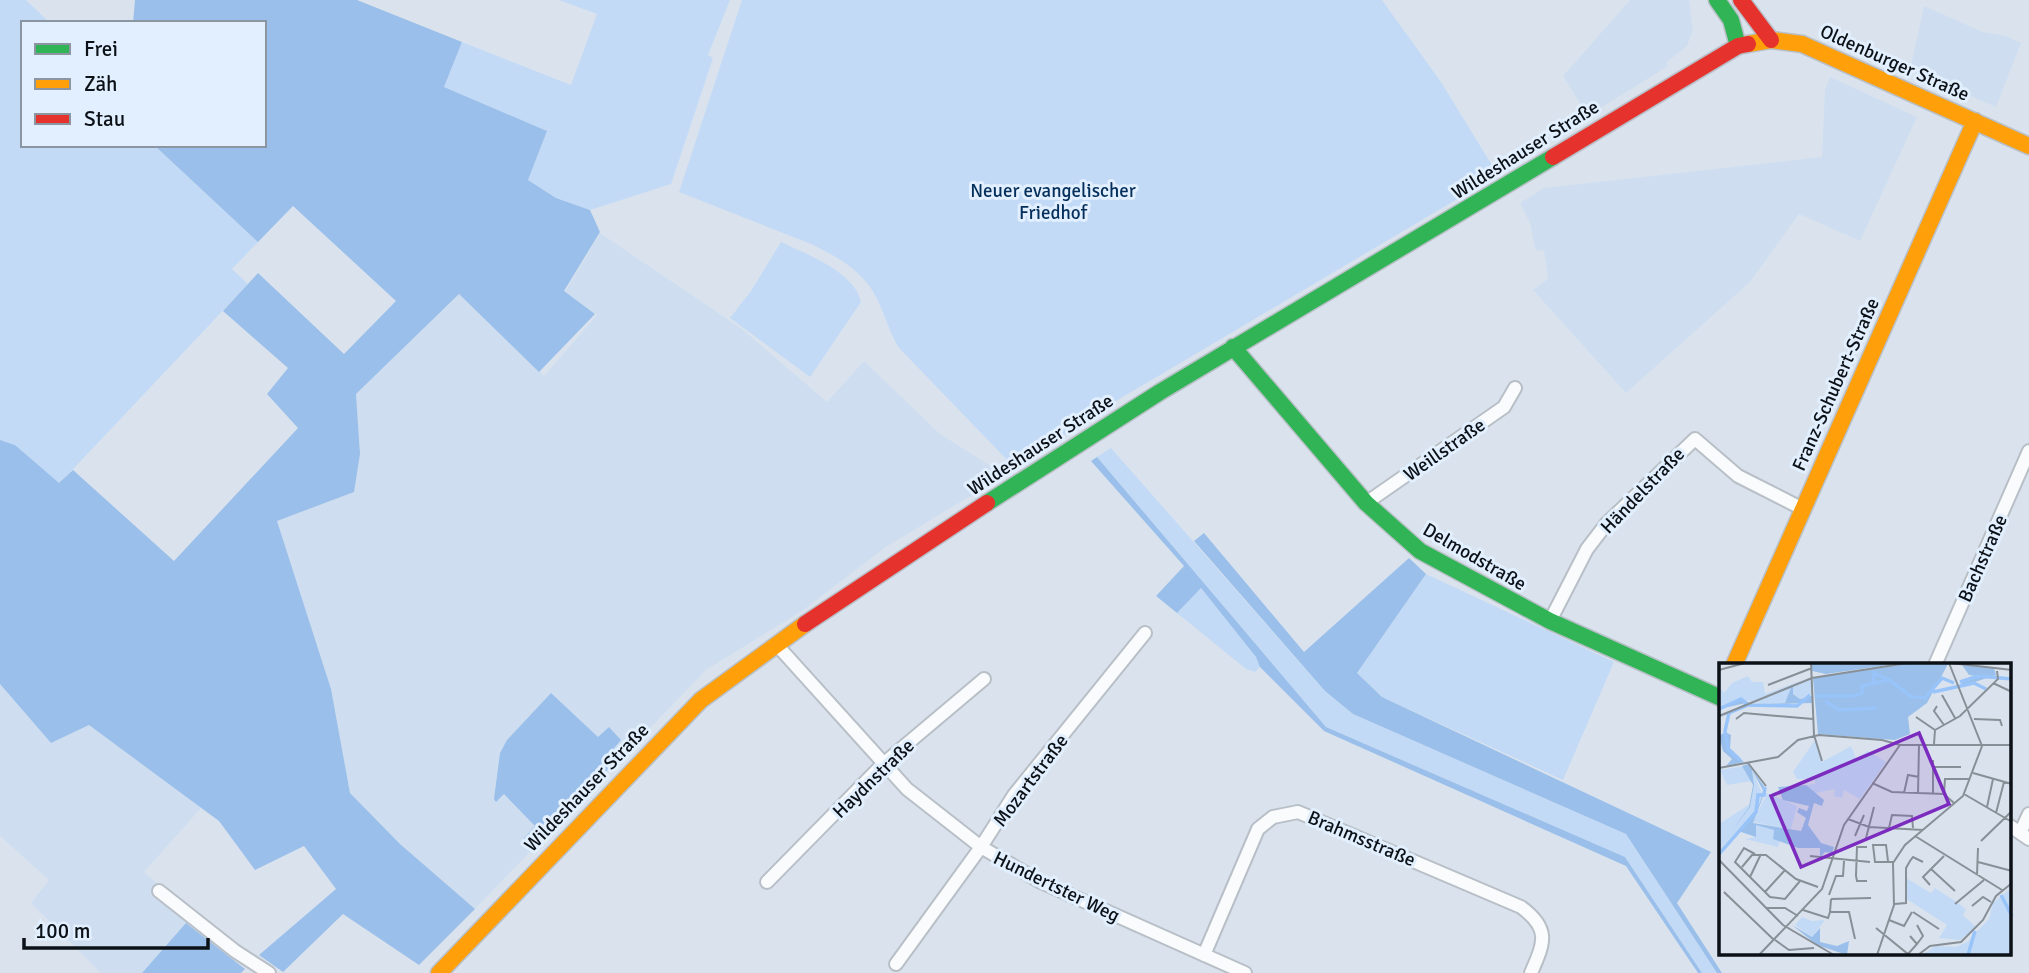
<svg xmlns="http://www.w3.org/2000/svg" width="2029" height="973" font-family="Signika,sans-serif">
<style>
.built{fill:#cedef0}
.green{fill:#c3daf6}
.forest{fill:#9abfea}
.lines{fill:none;stroke-linecap:round;stroke-linejoin:round}
.street-casing{stroke:#b8bfc7;stroke-width:16}
.fast-casing{stroke:#b8bfc7;stroke-width:19}
.slow-casing{stroke:#b8bfc7;stroke-width:19}
.jam-casing{stroke:#b8bfc7;stroke-width:19}
.street{stroke:#f9fbfc;stroke-width:12}
.fast{stroke:#30b455;stroke-width:16}
.slow{stroke:#ff9f0a;stroke-width:16}
.jam{stroke:#e5322d;stroke-width:16}
.labels{text-anchor:middle;stroke-width:6;stroke-linejoin:round;paint-order:stroke}
.street-label{font-size:19px;fill:#0b1117;stroke:#e2effe}
.park-label{font-size:19px;fill:#042f5b;stroke:#e2effe}
.inset-river{fill:none;stroke:#98c4fa;stroke-width:3.5}
.inset-road{fill:none;stroke:#878f97;stroke-width:2}
.view{fill:#7b2cbf;fill-opacity:0.15;stroke:#7b2cbf;stroke-width:3.5}
.inset-edge{fill:none;stroke:#0b1117;stroke-width:3.5}
</style>
<rect width="100%" height="100%" fill="#dae3ed"/>
<path class="built" d="M1630,0h59l4,30 -6,16 -20,16 1,4 -80,50 -25,-40z
M1924,6l59,26 23,4 15,7 -25,64 -86,-37z
M1830,77l87,40 -57,124 -61,-27 -49,68 -124,111 -93,-103 15,-11 -4,-29 -8,1 -6,-28 -10,-20 24,-15 278,-31 3,-67z
M600,233l142,96 85,73 37,-41 76,73 65,41 -119,72 -84,64 -96,59 -231,239 -75,-65 -50,-51 -19,-104 -54,-168 77,-29 6,-38 -4,-60 103,-100 85,82 53,-61 -32,-23z
M0,684l51,59 38,-18 113,82 -58,65 51,43 -53,58h-41l-70,-70 18,-23 -49,-44z"/>
<path class="green" d="M0,0h26l24,23h-27v122h131l104,97 -26,27 16,15 -189,200 -44,-39 -15,-5z
M559,0h171l-22,55 5,3 -42,126 -81,26 -34,-12 -28,-18 19,-49 -103,-44 18,-45 109,43 26,-71z
M742,0h640l59,82 57,93 -387,229 -96,64 -116,-120c-12,-19 -16,-43 -29,-61 -14,-20 -38,-33 -59,-43l-132,-52z
M781,242c25,12 74,30 80,60l-51,75 -80,-59 21,-27z
M1111,448l214,243 28,23 273,120 91,139h-15l-77,-116 -299,-130 -229,-270z
M1426,574l188,88 -51,118 -181,-83 -25,-24z
M1201,588l55,69 4,10 -5,5 -9,-3 -69,-56z"/>
<path class="forest" d="M135,0h222l105,42 -18,45 103,44 -19,49 28,18 34,12 10,22 -36,59 31,23 -56,58 -80,-78 -103,100 4,60 -6,38 -77,29 54,168 19,104 50,51 75,65 -56,56 -76,-51 -60,58 -24,-17 77,-66 -32,-43 -49,24 -36,-49 -130,-96 -38,18 -51,-59v-244l15,5 44,38 14,-13 101,91 124,-133 -31,-34 21,-26 -65,-57 35,-38 86,81 52,-53 -103,-95 -35,36 -104,-97h110v-122h-131z
M1097,457l229,270 299,130 77,116h-4l-72,-107 -302,-135 -64,-64 -4,-10 -55,-69 -24,25 -21,-17 28,-30 -93,-105z
M1204,533l100,119 105,-94 17,16 -69,99 25,24 329,155 -34,51 45,70h-5l-91,-139 -273,-120 -28,-23 -131,-150z
M551,693l47,44 11,-10 12,13 -17,20 7,6 -79,81 -8,-9 11,-12 -31,-32 -8,8 -2,-3 6,-46 7,-13z
M186,923l59,46 -4,4h-99z"/>
<g class="lines">
<g class="street-casing">
<path id="street" d="M1366,503l138,-96 11,-19
M1550,621l37,-72 20,-26 88,-84 43,37 65,33
M776,644l131,145 74,58 60,35 204,91
M1935,665l94,-214
M2010,826l19,13
M2021,831l8,-17
M767,882l116,-118 101,-85
M159,891l76,60 34,22
M1204,955l54,-126 15,-12 25,-5 223,95c30,22 23,36 10,66
M896,964l85,-117 33,-52 131,-162"/>
</g>
<g class="fast-casing">
<path id="fast" d="M1717,0l14,20 7,26
M1233,347l133,156 54,48 130,70 171,77
M987,503l173,-111 393,-235"/>
</g>
<g class="slow-casing">
<path id="slow" d="M1748,44l23,-4 31,4 227,102
M1734,665l241,-544
M439,973l262,-273 104,-76"/>
</g>
<g class="jam-casing">
<path id="jam" d="M1741,0l30,40
M1553,157l185,-111 10,-2
M805,624l182,-121"/>
</g>
<use href="#street" class="street"/>
<use href="#fast" class="fast"/>
<use href="#slow" class="slow"/>
<use href="#jam" class="jam"/>
</g>
<g class="labels">
<g class="street-label">
<text transform="translate(1895 62) rotate(24)" y="7">Oldenburger Straße</text>
<text transform="translate(1525 149) rotate(-32)" y="7">Wildeshauser Straße</text>
<text transform="translate(1835 384) rotate(-66)" y="7">Franz-Schubert-Straße</text>
<text transform="translate(1040 444) rotate(-33)" y="7">Wildeshauser Straße</text>
<text transform="translate(1444 449) rotate(-35)" y="7">Weillstraße</text>
<text transform="translate(1642 490) rotate(-46)" y="7">Händelstraße</text>
<text transform="translate(1475 556) rotate(30)" y="7">Delmodstraße</text>
<text transform="translate(1982 558) rotate(-66)" y="7">Bachstraße</text>
<text transform="translate(873 778) rotate(-44)" y="7">Haydnstraße</text>
<text transform="translate(1030 780) rotate(-53)" y="7">Mozartstraße</text>
<text transform="translate(586 787) rotate(-46)" y="7">Wildeshauser Straße</text>
<text transform="translate(1362 838) rotate(23)" y="7">Brahmsstraße</text>
<text transform="translate(1057 886) rotate(26)" y="7">Hundertster Weg</text>
</g>
<g class="park-label">
<text x="1053" y="197">Neuer evangelischer<tspan x="1053" dy="22">Friedhof</tspan></text>
</g>
</g>
<g transform="translate(1719 663)">
<rect width="292" height="292" fill="#dae3ed"/>
<path d="M29,13l4,6h11l2,12 46,-17 -55,24 55,-22v16l-11,4 -8,-6 -7,10 -20,1 -24,-5 -22,10v-23l5,7 8,-10zM96,77l7,22 29,-16 5,12 12,-7 18,11 -26,37 -16,-9 -2,8 -8,-2 1,-7 -20,4 -9,-8 9,-1v-5h-18l-4,-7zM25,103l8,15 -25,4 -7,-15zM33,107l11,26 -6,13 -38,41v-26l31,-20 -1,5 5,-24zM48,130l30,13 -6,23 -38,-7zM36,161l19,6 -1,8 7,3 -2,6 -33,-8 11,-2zM187,215l25,15 4,-5 26,17 5,5 -3,5 13,12 -16,13 -21,-2 8,-13 -42,-27zM292,225v67h-89l14,-9 20,1 11,-5 22,-23 4,-16zM83,254l10,4 13,-1 -13,17 -17,-12z" fill="#c3daf6"/>
<path d="M93,0h90l-76,11 -14,-3zM193,0l36,1 -21,39 -19,14 2,17 -15,6 -77,-6 -5,-56zM243,2l32,3 2,7 -33,11 -2,-3 16,-7 -8,-1zM74,22v9l7,5 12,-3v7l-63,2 -30,13 27,-15 -27,6 22,-10 13,6 31,-2 6,-15 -16,6zM6,69l6,3 -1,13 14,14 -18,4 6,-7 -9,-8 -4,-15zM29,101l18,25 -13,34 48,8 5,-13 -9,-6 2,-4 8,3 2,-5 -26,-6 -5,-13 28,-2 18,15 -2,6 -8,-3 -6,22 13,18 13,4 -2,6 -7,-1 -5,6v-10h-22l-25,-9 1,-9 -18,-5v12l-18,-6 20,-24 6,-15 -12,-22 2,15 -4,22 -18,24 17,-24 4,-22 -11,-19zM73,262l20,12 8,-9v14l17,4 12,-5 -2,14 -30,-10z" fill="#9abfea"/>
<path class="inset-river" d="M154,19l1,-9 13,6M241,19l18,-6 34,3M214,29l41,-9 12,6M97,33h37l9,-3v-7l27,-6 23,17 13,1 17,-20 12,5M106,38l14,9 38,-2M0,46l22,-10 8,6 48,1 13,-11M21,97l-12,-11 -3,-18 4,-18 19,-8M0,191l37,-42 2,-17h6l1,-8M282,232l11,21M249,292l7,-24"/>
<path class="inset-road" d="M92,0l3,72 8,26M232,0l61,7M0,7l26,-7M274,20l19,9M49,22l44,-17M223,32l13,23M218,43l-3,5 10,14M0,53l93,-38 95,-15M197,54l19,13M17,56l8,-6 69,6M255,56l26,1 2,6M215,81l1,-14 25,-14 38,-37 -1,-8M29,100l18,23M214,104h28M0,105l59,-11 20,-17 21,-5 63,5 18,5M254,110l39,11M153,120l20,9 52,2 11,10M185,130l4,-18 11,2M199,131l1,-49M214,131v-34M225,131l1,-15h25M245,131l48,28M268,144l6,-28M277,150l8,-31M129,156l21,8 54,3M170,165l3,-13 20,1 1,12M136,173l9,-21M196,173l87,54M147,175l8,-31M262,178l31,-30M36,191l-11,-6 -9,14 35,35 15,2 15,-18M91,193l60,6M225,193l-13,13 24,22M0,197l64,65 51,30M169,198l-2,-16h-13l2,17h19M259,199l34,9M23,204l10,-12h14l30,24 22,8M258,212l1,-27M31,214l11,-23M148,218h-10l-1,-5 1,-29h10M211,222l-7,-8 8,-8M46,229l20,-22M110,232l7,-19h7l1,-15M9,233l-4,-4 50,48M112,236l-1,13h19l6,27M112,236l40,-1M175,241l12,-1v-35l4,-7 3,-4 10,5M236,241l29,-24M253,243l11,-9 8,5M46,245h20l13,8M84,247l25,8 2,-6M194,249l26,17M170,257l15,6 8,-14M198,262l6,11 -6,8M157,265l32,26 9,-10 -7,-8M56,277l14,10 25,-2M40,292l63,-66 22,-64 56,-80h112M158,292l17,-50 -1,-42 12,-18 58,-49 19,-50 -33,-83M199,292l12,-9 31,-4 22,-22 13,-24 16,-13"/>
<path class="view" d="M200,70l30,71 -148,63 -30,-71z"/>
<rect width="292" height="292" class="inset-edge"/>
</g>
<rect x="21" y="21" width="245" height="126" fill="#e2effe" stroke="#8c96a2" stroke-width="2"/>
<rect x="35" y="44" width="35" height="10" fill="#30b455" stroke="#8c96a2" stroke-width="2"/>
<text x="84" y="56" font-size="21" fill="#0b1117">Frei</text>
<rect x="35" y="79" width="35" height="10" fill="#ff9f0a" stroke="#8c96a2" stroke-width="2"/>
<text x="84" y="91" font-size="21" fill="#0b1117">Zäh</text>
<rect x="35" y="114" width="35" height="10" fill="#e5322d" stroke="#8c96a2" stroke-width="2"/>
<text x="84" y="126" font-size="21" fill="#0b1117">Stau</text>
<path d="M24 938v10h184v-10" fill="none" stroke="#0b1117" stroke-width="3.5"/>
<text x="35" y="938" font-size="21" fill="#0b1117" stroke="#e2effe" stroke-width="5" paint-order="stroke">100 m</text>
</svg>
